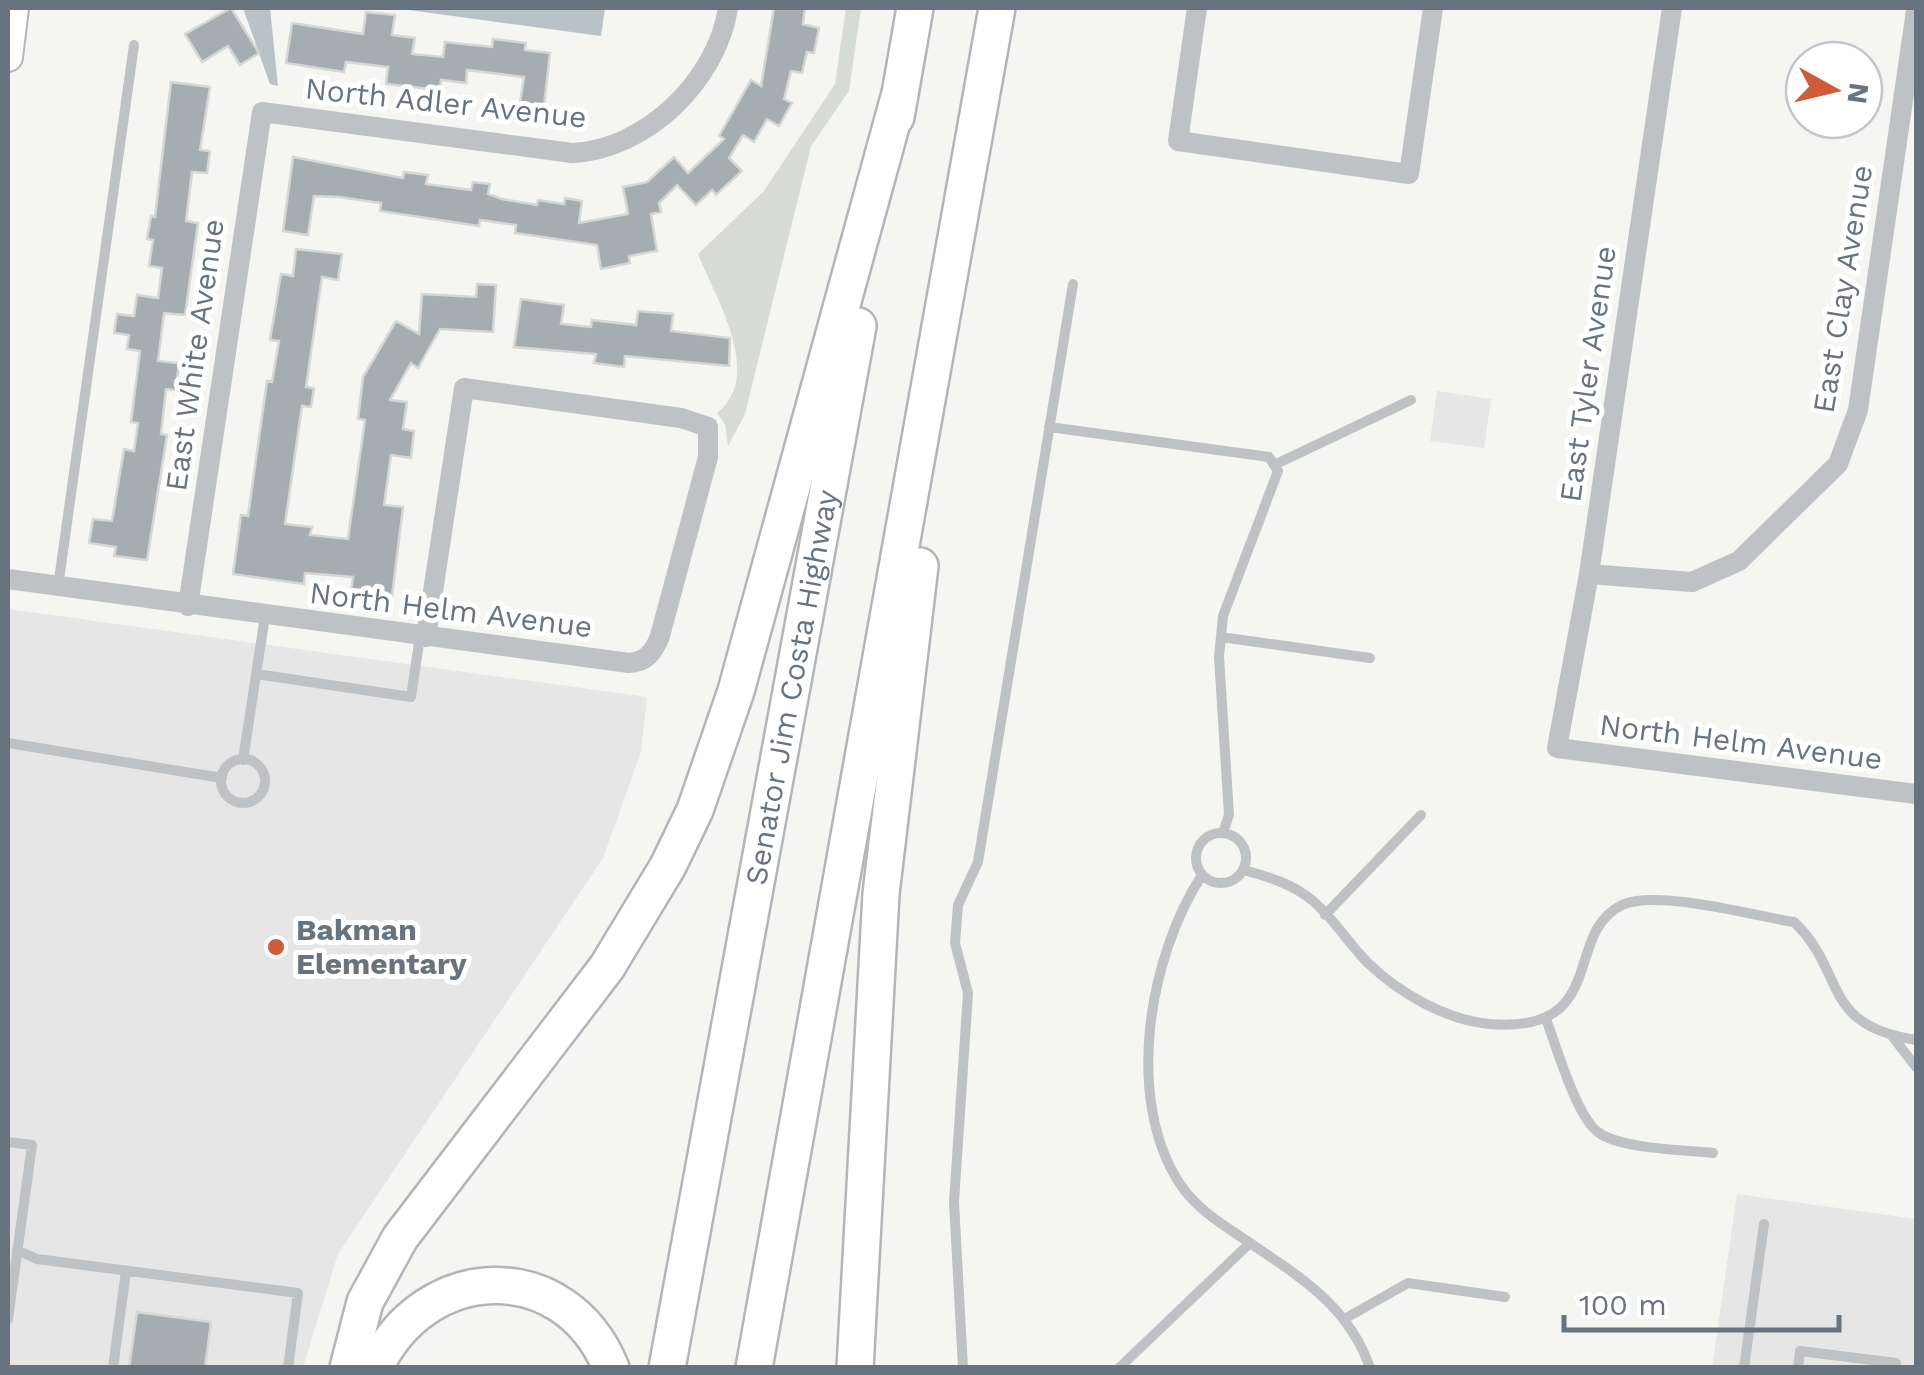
<svg xmlns="http://www.w3.org/2000/svg" width="1924" height="1375" font-family="'Work Sans',sans-serif">
<style>
.built{fill:#e5e6e5}
.green{fill:#d6dbd3}
.water{fill:#b9c2c7}
.building{fill:#a6adb1;stroke:#d6d6d4;stroke-width:2.5}
.lines{fill:none;stroke-linecap:round;stroke-linejoin:round}
.secondary-casing{stroke:#b3b7bb;stroke-width:32}
.motorway-casing{stroke:#b3b6b9;stroke-width:40}
.service{stroke:#bec2c5;stroke-width:10}
.minor{stroke:#bec2c5;stroke-width:20}
.secondary{stroke:#fff;stroke-width:28}
.motorway{stroke:#fff;stroke-width:35}
.poi-dot{fill:#cf5b37;stroke:#fff;stroke-width:4}
.labels{text-anchor:middle;stroke-width:10;stroke-linejoin:round;paint-order:stroke}
.street-label{font-size:30px;fill:#67747f;stroke:#fff}
.poi-label{font-size:30px;font-weight:bold;fill:#67747f;stroke:#fff;text-anchor:start}
</style>
<rect width="100%" height="100%" fill="#f5f5f2"/>
<path class="built" d="M1437,391l54,8 -7,49 -54,-7z
M8,609l639,88 -6,55 -38,106 -265,396 -35,113h-295z
M1737,1194l179,25v148l-204,1z"/>
<path class="green" d="M846,8h15l-12,83 -38,55 -66,268 -17,32 -3,-22 -8,-11c48,-37 -2,-116 -19,-159l66,-63 71,-107z"/>
<path class="water" d="M243,8h27l8,78 -8,-2z
M394,8h211l-4,28z"/>
<path class="building" d="M231,8l28,45 -19,12 -12,-19 -26,16 -17,-28z
M774,8h31l-2,16 16,4 -5,25 -7,-1 -5,21 -11,-2 -7,28 8,4 -13,23 -12,-7 -13,23 -11,-7 -14,23 13,13 -26,24 -4,-5 -16,15 -19,-20 -18,18 2,9 -10,2 6,37 -28,5 1,7 -29,6 -4,-24 -82,-12 1,-8 -36,-5 -1,6 -99,-15 1,-8 -42,-6 -25,-1 -6,39 -25,-4 10,-74 110,21 1,-6 24,3 -2,9 45,6 2,-8 17,2 -2,10 14,5 35,6 1,-5 26,4 1,-6 17,3 -3,22 49,-9 -5,-27 24,-5 27,-25 14,16 36,-34 -5,-3 32,-56 10,6z
M366,12l29,3 -3,20 23,3 -3,16 31,3 2,-15 47,5 1,-8 33,4 -1,7 25,3 -6,53 -24,-3 4,-26 -57,-7 -1,13 -25,-3 -1,10 -54,-6 2,-17 -42,-5 -2,10 -58,-9 6,-40 71,11z
M171,82l39,5 -10,63 10,1 -3,22 -15,-1 -6,49 12,2 -13,92 -21,-2 -6,48 21,2 -3,27 -10,-1 -5,45 6,1 -20,125 -33,-4 2,-9 -27,-4 4,-24 19,2 12,-72 10,2 4,-28 -7,-1 9,-71 -13,-2 2,-14 -15,-2 3,-19 17,2 3,-21 21,3 4,-30 -13,-2 4,-26 -6,-1 4,-23 4,1z
M296,249l46,5 -4,26 -16,-3 -16,110 8,1 -3,19 -9,-1 -17,118 27,3 -2,8 38,4 17,-119 -7,-1 5,-42 33,-56 23,13 3,-40 54,3 1,-13 19,1 -3,47 -53,-3 -22,39 -7,-5 -21,37 17,2 -4,27 11,2 -3,27 -20,-3 -7,50 19,2 -11,89 -41,-5 2,-14 -48,-4 -1,11 -71,-10 8,-59 7,1 19,-135 5,1 7,-41 -9,-1 11,-66 12,2z
M521,299l43,6 -3,19 30,3 1,-7 44,5 2,-14 35,3 -2,17 59,7 -1,28 -104,-10 -1,11 -30,-4 2,-9 -82,-7z
M137,1312l74,10 -6,46h-76z"/>
<g class="lines">
<g class="secondary-casing">
<path id="secondary" d="M8,57l6,-49"/>
</g>
<g class="motorway-casing">
<g id="motorway">
<path d="M896,117l19,-109"/>
<path d="M348,1368l17,-66 35,-64 207,-271 61,-101 27,-56 41,-119 163,-594"/>
<path d="M375,1368c49,-107 190,-113 236,0"/>
<path id="s1" d="M667,1368l191,-1042"/>
<path d="M754,1368l243,-1360"/>
<path d="M855,1368l26,-474 39,-328"/>
</g>
</g>
<path class="service" d="M1049,427l220,30 9,14 -55,145 -4,41 10,158 -6,18
M1274,465l137,-65
M58,587l76,-542
M1221,637l149,21
M256,674l155,23 9,-61
M8,743l214,35
M221 781a22 22 0 1 1 44 0a22 22 0 1 1-44 0Z
M243,760l22,-144
M1196 858a25 25 0 1 1 50 0a25 25 0 1 1-50 0Z
M1244,870c25,7 49,14 69,31 21,18 36,43 55,62 31,30 78,57 121,61 121,10 73,-90 133,-119 35,-16 133,11 172,17 53,50 25,103 122,118
M1202,875c-53,81 -78,224 -22,309 17,26 45,42 70,59
M1325,915l96,-100
M1546,1019c10,26 30,97 52,113 21,17 87,18 115,21
M1892,1036l24,31
M8,1142l24,3 -24,174
M17,1250l20,9 261,34 -10,75
M1346,1318l62,-35 97,14
M113,1368l13,-97
M963,1368l-9,-166 14,-209 -13,-50 3,-38 20,-43 95,-578
M1119,1368l131,-125c52,35 99,64 120,125
M1744,1368l20,-144
M1798,1368l2,-17 96,12 -1,5"/>
<path class="minor" d="M1197,8l-19,133 231,33 24,-166
M1672,8l-83,566 -32,174 359,46
M1589,574l103,8 47,-21 99,-97 20,-54 58,-399
M8,579l621,84c17,-1 25,-11 31,-27l48,-179v-30l-27,-9 -217,-30 -38,249
M188,606l74,-494 310,41c74,-3 145,-73 156,-145"/>
<use href="#secondary" class="secondary"/>
<use href="#motorway" class="motorway"/>
</g>
<circle class="poi-dot" cx="276" cy="947" r="10"/>
<g class="labels">
<g class="street-label">
<text transform="translate(446 103) rotate(6)" y="10">North Adler Avenue</text>
<text transform="translate(1843 289) rotate(-81)" y="10">East Clay Avenue</text>
<text transform="translate(195 355) rotate(-82)" y="10">East White Avenue</text>
<text transform="translate(1588 374) rotate(-82)" y="10">East Tyler Avenue</text>
<text transform="translate(451 610) rotate(7)" y="10">North Helm Avenue</text>
<text dy="10" stroke="none"><textPath href="#s1" startOffset="692">Senator Jim Costa Highway</textPath></text>
<text transform="translate(1741 742) rotate(7)" y="10">North Helm Avenue</text>
</g>
<g class="poi-label">
<text x="296" y="940">Bakman<tspan x="296" dy="34">Elementary</tspan></text>
</g>
</g>
<rect width="1924" height="1375" fill="none" stroke="#67747f" stroke-width="20"/>
<g transform="translate(1834 90) rotate(98)"><circle r="48" fill="#ffffff" stroke="#c2c7cc" stroke-width="2.5"/>
<path d="M0-8L18 38L0 25L-18 38Z" fill="#cf5b37"/>
<text y="-15" font-size="28" font-weight="bold" text-anchor="middle" fill="#67747f">N</text>
</g>
<path d="M1564 1315v15h275v-15" fill="none" stroke="#67747f" stroke-width="5"/>
<text x="1579" y="1315" font-size="30" fill="#67747f" stroke="#ffffff" stroke-width="8" paint-order="stroke">100 m</text>
</svg>
